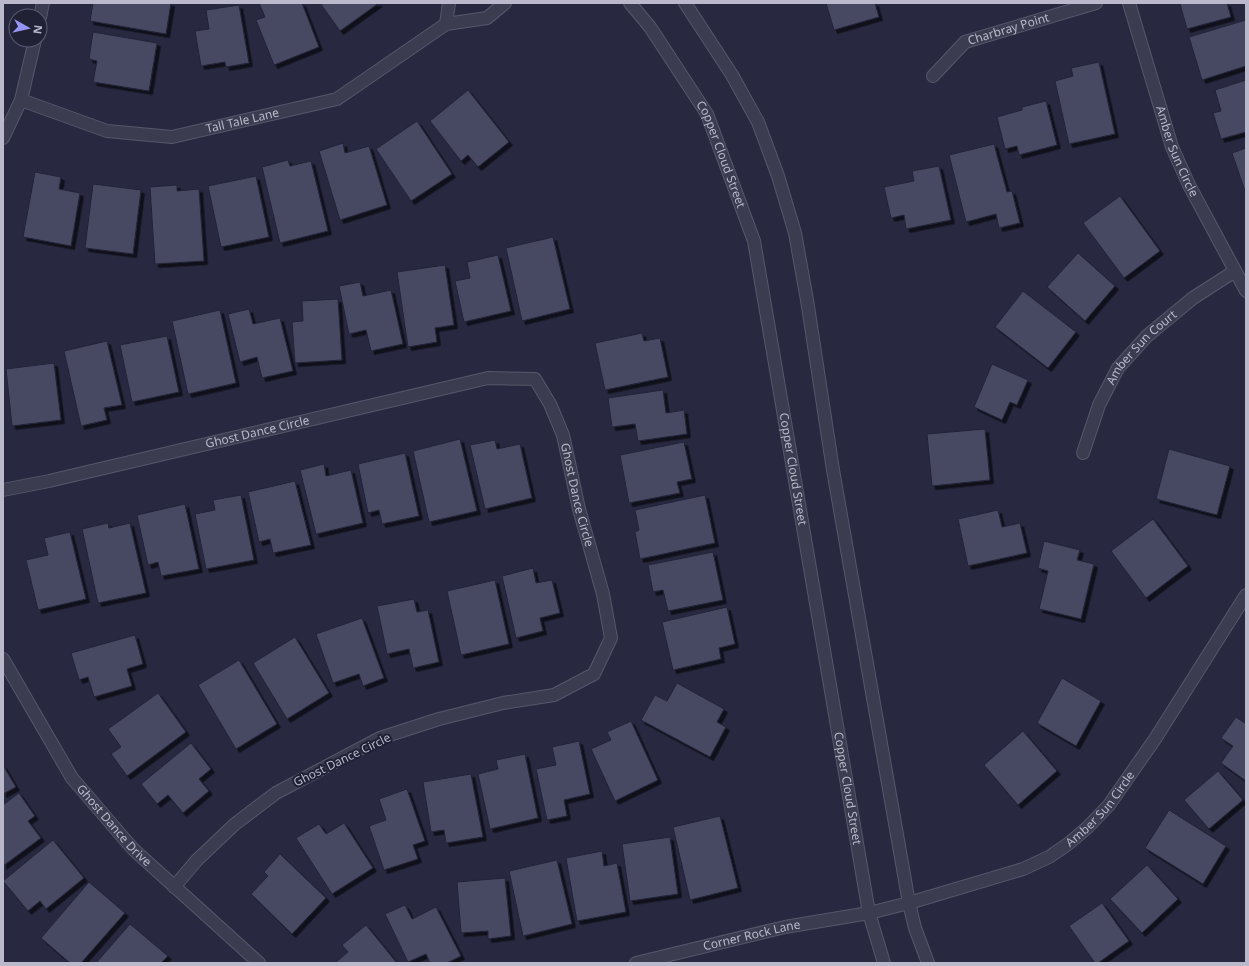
<svg xmlns="http://www.w3.org/2000/svg" width="1249" height="966" font-family="'Noto Sans',sans-serif">
<style>
.building{fill:#474863;stroke:#232338;filter:url(#shadow)}
.lines{fill:none;stroke-linecap:round;stroke-linejoin:round}
.minor-casing{stroke:#57576b;stroke-width:14}
.tertiary-casing{stroke:#57576b;stroke-width:14}
.minor{stroke:#3c3c51;stroke-width:12}
.tertiary{stroke:#3c3c51;stroke-width:12}
.labels{text-anchor:middle;stroke-width:4;stroke-linejoin:round;paint-order:stroke}
.street-label{font-size:12px;fill:#b9b9cb;stroke:#212136}
</style>
<defs>
<filter id="shadow"><feDropShadow dx="3.5" dy="3.5" stdDeviation="0" flood-color="#0009"/></filter>
</defs>
<rect width="100%" height="100%" fill="#282941"/>
<path class="building" d="M93,3h78l-5,31 -76,-13z
M259,3h43l17,44 -45,18 -18,-45 9,-3z
M320,3h59l-39,28z
M826,3h49l4,14 -45,13z
M1185,3h42l4,14 -44,12 -7,-25z
M239,5l10,58 -23,4 -1,-5 -24,4 -6,-35 14,-2 -3,-19z
M1246,20v46l-44,14 -13,-43z
M93,32l64,11 -8,48 -56,-9 4,-21 -8,-2z
M1099,62l16,72 -46,10 -14,-63 18,-5 -2,-8z
M1246,80v52l-25,7 -8,-26 8,-2 -6,-21z
M468,90l41,52 -31,25 -10,-12 -7,6 -31,-40z
M1046,101l11,44 -38,10 -2,-9 -12,3 -8,-32 25,-7v-3z
M417,121l35,53 -41,27 -35,-52z
M343,143l2,10 24,-7 18,59 -47,15 -21,-69z
M994,144l13,48 5,-1 8,32 -21,5 -3,-14 -30,8 -17,-67z
M1246,148v46l-14,-41z
M288,160l2,6 21,-5 17,70 -48,12 -18,-76z
M939,166l12,54 -45,9 -2,-14 -13,3 -7,-31 30,-6 -2,-10z
M35,172l26,5 -2,12 21,4 -9,53 -48,-9z
M256,176l13,61 -48,10 -13,-61z
M93,184l48,6 -8,64 -48,-6z
M177,185v6l22,-2 5,72 -49,3 -5,-77z
M1120,196l40,55 -36,27 -41,-55z
M553,237l17,72 -48,12 -16,-73z
M1078,253l37,33 -30,35 -38,-34z
M498,255l13,56 -47,11 -9,-41 15,-3 -3,-16z
M445,265l9,60 -19,3 2,14 -29,5 -11,-75z
M360,282l3,14 28,-6 12,54 -32,7 -5,-21 -17,4 -10,-48z
M1023,291l53,41 -28,36 -53,-41z
M338,299l4,61 -47,3 -3,-41 11,-1 -1,-20z
M249,309l4,15 27,-6 13,53 -31,7 -5,-21 -17,5 -12,-48z
M220,310l16,73 -48,11 -16,-73z
M642,333l2,8 16,-3 8,39 -63,13 -10,-47z
M167,336l12,56 -47,10 -12,-57z
M107,341l15,64 -18,3 3,12 -26,6 -17,-75z
M54,363l7,57 -49,6 -6,-57z
M992,364l36,16 -11,25 -7,-3 -8,18 -28,-13z
M663,390l3,23 18,-3 3,24 -49,7 -3,-17 -23,3 -4,-29z
M985,429l5,51 -58,6 -5,-52z
M460,439l17,72 -48,11 -16,-71z
M495,440l2,9 23,-5 12,54 -47,11 -15,-64z
M684,442l8,37 -15,3 3,11 -51,10 -9,-48z
M1169,449l61,17 -13,49 -61,-16z
M405,453l14,63 -37,8 -3,-14 -11,3 -10,-49z
M324,464l2,12 25,-6 12,53 -47,11 -16,-64z
M295,481l16,64 -38,8 -3,-14 -11,3 -11,-50z
M241,495l13,65 -48,9 -11,-55 20,-4 -2,-10z
M705,495l10,48 -75,16 -5,-27 4,-2 -4,-20z
M185,504l14,65 -38,7 -3,-14 -10,3 -11,-50z
M998,510l4,17 18,-4 7,30 -59,13 -10,-47z
M1153,519l35,47 -42,32 -35,-47z
M108,523l1,5 21,-5 16,70 -48,10 -16,-74z
M70,532l16,67 -48,11 -12,-50 22,-5 -4,-17z
M1044,541l36,9 -3,10 17,4 -13,55 -42,-10 9,-38 -10,-3z
M713,552l10,48 -55,11 -5,-21 -10,2 -5,-27z
M533,568l3,15 16,-3 8,33 -20,5 3,13 -27,7 -14,-62z
M495,580l14,64 -48,11 -14,-64z
M414,599l3,13 11,-2 11,52 -26,6 -4,-19 -22,5 -10,-48z
M727,607l8,37 -16,4 2,11 -48,11 -11,-48z
M362,618l22,60 -21,8 -4,-12 -26,9 -17,-49z
M135,635l8,29 -16,5 5,17 -38,11 -6,-20 -9,3 -8,-27z
M295,637l34,56 -42,26 -34,-56z
M239,660l38,64 -41,25 -38,-64z
M1062,678l39,23 -25,45 -39,-23z
M677,683l47,26 -7,13 9,5 -16,30 -69,-37 14,-25 12,6z
M158,693l28,39 -59,44 -16,-22 10,-7 -13,-18z
M1236,717l10,7v57l-25,-18 12,-17 -12,-8z
M631,721l27,59 -43,21 -24,-52 20,-9 -4,-8z
M1023,731l34,40 -39,34 -34,-40z
M579,741l11,53 -26,6 3,16 -20,4 -11,-51 20,-4 -4,-18z
M191,743l20,26 -12,10 10,12 -26,22 -15,-18 -11,9 -16,-20z
M525,754l13,64 -48,11 -12,-55 20,-5 -2,-9z
M3,765l13,22 -13,7z
M1218,771l25,29 -34,29 -25,-29z
M471,774l12,63 -37,6 -2,-13 -13,2 -8,-50z
M407,789l18,52 -12,4 5,14 -34,11 -15,-44 17,-6 -7,-21z
M19,793l16,23 -7,5 13,17 -38,28v-61z
M1169,810l57,36 -23,38 -58,-36z
M720,816l18,72 -48,12 -17,-73z
M344,823l29,45 -41,26 -36,-56 23,-14 7,10z
M670,837l8,57 -48,7 -8,-57z
M53,840l31,38 -38,31 -6,-8 -12,10 -25,-30z
M602,851l2,15 13,-3 9,49 -49,9 -11,-63z
M280,854l46,44 -34,36 -41,-40 17,-18 -4,-4z
M557,860l15,64 -49,12 -14,-65z
M1147,865l31,34 -36,34 -32,-34z
M505,878l6,58 -23,3v-8l-27,2 -4,-51z
M89,882l36,31 -44,50h-11l-29,-25z
M1102,903l27,38 -31,22h-3l-26,-37z
M405,905l7,14 24,-12 25,49 -14,7h-17l-4,-9 -18,8 -23,-48z
M130,924l38,32 -7,7h-65z
M366,925l31,38h-62l13,-11 -6,-7z"/>
<g class="lines">
<g class="minor-casing">
<g id="minor">
<path id="s1" d="M1129,3l43,144 17,38 57,106"/>
<path d="M40,17l3,-14"/>
<path d="M446,24l3,-21"/>
<path id="s2" d="M933,76l32,-34 131,-39"/>
<path id="s3" d="M21,100l86,31 65,6 165,-38 109,-75 41,-6 18,-15"/>
<path d="M3,138l18,-38 14,-60"/>
<path id="s4" d="M1083,453l16,-48 19,-37 29,-32 46,-38 42,-27"/>
<path id="s5" d="M3,490l46,-9 439,-103 47,1 15,25 13,31 16,74 24,85 8,44 -17,36 -40,21 -51,8 -64,16 -59,19 -104,55 -41,31 -38,36 -23,27"/>
<path id="s6" d="M3,659l69,119 61,71 126,114"/>
<path id="s7" d="M636,963l149,-36 84,-14 40,-10 114,-34 26,-12 19,-13 20,-17 21,-22 46,-66 91,-144"/>
</g>
</g>
<g class="tertiary-casing">
<g id="tertiary">
<path id="s8" d="M630,3l20,24 57,87 47,127 115,672 15,50"/>
<path d="M685,3l47,72 26,47 20,54 17,57 12,67 26,170 76,433 6,25 13,35"/>
</g>
</g>
<use href="#minor" class="minor"/>
<use href="#tertiary" class="tertiary"/>
</g>
<g class="labels">
<g class="street-label">
<text dy="4" stroke="none"><textPath href="#s2" startOffset="92">Charbray Point</textPath></text>
<text dy="4" stroke="none"><textPath href="#s3" startOffset="229">Tall Tale Lane</textPath></text>
<text dy="4" stroke="none"><textPath href="#s1" startOffset="156">Amber Sun Circle</textPath></text>
<text dy="4" stroke="none"><textPath href="#s8" startOffset="178">Copper Cloud Street</textPath></text>
<text dy="4" stroke="none"><textPath href="#s4" startOffset="123">Amber Sun Court</textPath></text>
<text dy="4" stroke="none"><textPath href="#s5" startOffset="261">Ghost Dance Circle</textPath></text>
<text dy="4" stroke="none"><textPath href="#s8" startOffset="502">Copper Cloud Street</textPath></text>
<text dy="4" stroke="none"><textPath href="#s5" startOffset="669">Ghost Dance Circle</textPath></text>
<text transform="translate(342 760) rotate(-26)" y="4">Ghost Dance Circle</text>
<text dy="4" stroke="none"><textPath href="#s8" startOffset="826">Copper Cloud Street</textPath></text>
<text dy="4" stroke="none"><textPath href="#s7" startOffset="498">Amber Sun Circle</textPath></text>
<text dy="4" stroke="none"><textPath href="#s6" startOffset="201">Ghost Dance Drive</textPath></text>
<text dy="4" stroke="none"><textPath href="#s7" startOffset="119">Corner Rock Lane</textPath></text>
</g>
</g>
<rect width="1249" height="966" fill="none" stroke="#b9b9cb" stroke-width="8"/>
<g transform="translate(28 28) rotate(98)"><circle r="19" fill="#212136" stroke="#5e5e72"/>
<path d="M0-3L7 15L0 10L-7 15Z" fill="#9595f4"/>
<text y="-6" font-size="11" font-weight="bold" text-anchor="middle" fill="#b9b9cb">N</text>
</g>
</svg>
